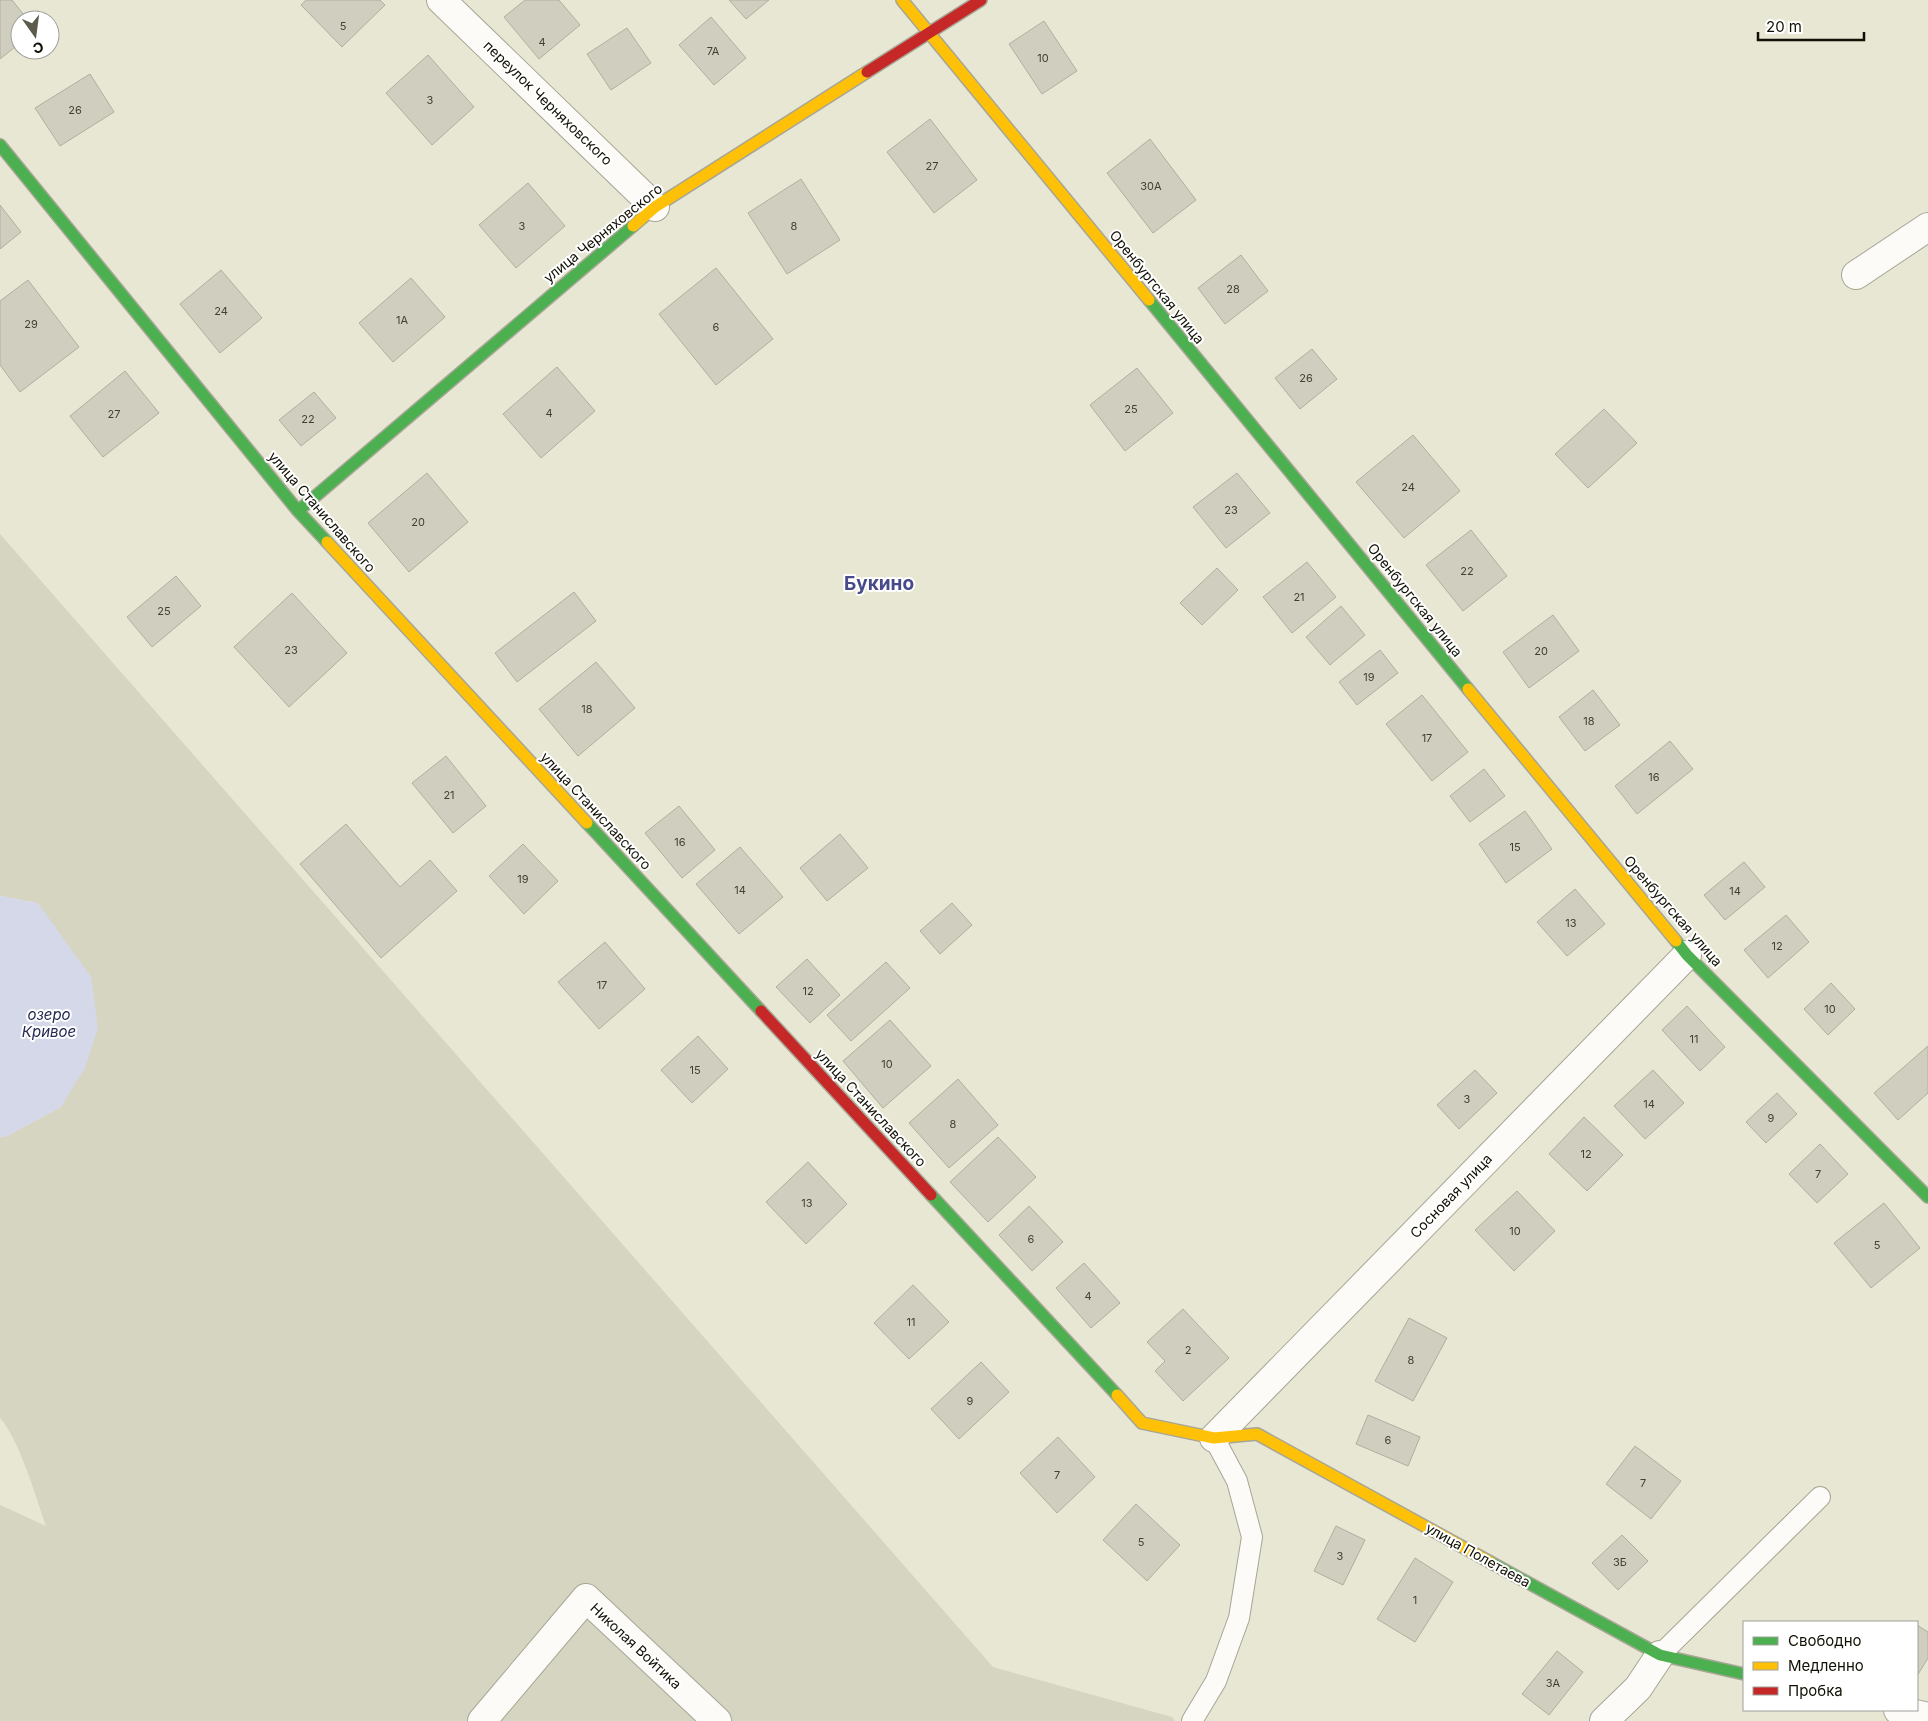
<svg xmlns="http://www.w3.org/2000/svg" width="1928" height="1721" font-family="Inter,sans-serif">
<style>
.green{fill:#d6d5c2}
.water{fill:#d5d8e9}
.building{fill:#d0cfbf;stroke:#afaf9f}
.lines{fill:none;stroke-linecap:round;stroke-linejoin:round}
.lane-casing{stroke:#a7a696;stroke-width:22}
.street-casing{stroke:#a7a696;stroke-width:30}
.fast-casing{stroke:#a7a696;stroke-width:14}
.slow-casing{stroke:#a7a696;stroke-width:14}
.jam-casing{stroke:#a7a696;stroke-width:14}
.lane{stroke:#fcfbf8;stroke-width:20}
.street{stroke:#fcfbf8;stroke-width:28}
.fast{stroke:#4caf50;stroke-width:11}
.slow{stroke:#ffc107;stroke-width:11}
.jam{stroke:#c62828;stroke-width:11}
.labels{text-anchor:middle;stroke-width:4;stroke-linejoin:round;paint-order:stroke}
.number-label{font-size:11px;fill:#414033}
.street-label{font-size:14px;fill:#111004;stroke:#fff}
.water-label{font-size:15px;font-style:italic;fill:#262952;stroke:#fff}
.district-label{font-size:19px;font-weight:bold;fill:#474b89;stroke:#fff}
</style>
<rect width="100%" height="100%" fill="#e8e7d3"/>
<path class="green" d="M0,534l993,1133 179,50 3,4h-1175v-216l46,21c-10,-29 -27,-87 -46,-108v-281l7,-1 54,-29 -23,-204 -38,-7z"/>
<path class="water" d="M0,896l38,7 53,74 7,51 -13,40 -24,39 -54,29 -7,1z"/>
<path class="building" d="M0,0h12l16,20h-8v23l-20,16z
M306,0h74l5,5 -43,42 -41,-42z
M525,0h34l21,25 -41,34 -35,-42z
M729,0h40l-23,19z
M711,17l35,41 -32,27 -35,-40z
M1044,21l33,50 -35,23 -33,-50z
M627,28l24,35 -40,27 -24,-36z
M428,55l46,52 -42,38 -46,-52z
M90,74l24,38 -54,34 -25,-38z
M930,119l47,61 -43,33 -47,-61z
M1150,139l46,61 -43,33 -46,-60z
M801,179l39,61 -53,34 -39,-61z
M528,183l37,43 -49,42 -37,-43z
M0,205l21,27 -21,17z
M1241,255l27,36 -43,33 -27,-36z
M716,268l57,71 -57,46 -57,-71z
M221,270l41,48 -42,35 -40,-49z
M411,278l34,39 -52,45 -34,-39z
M28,280l51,67 -59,45 -20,-27v-64z
M1312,349l25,30 -37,30 -25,-31z
M557,367l38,44 -54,47 -38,-44z
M1137,368l36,45 -48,38 -35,-46z
M125,371l34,42 -56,44 -33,-41z
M314,392l22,26 -35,28 -22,-26z
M1604,409l33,34 -49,45 -33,-34z
M1413,435l47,56 -56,47 -48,-56z
M427,473l41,49 -59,50 -41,-49z
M1237,473l33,40 -44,35 -33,-41z
M1471,530l36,46 -44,35 -37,-46z
M1307,562l29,35 -44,36 -29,-36z
M1217,568l21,22 -36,35 -22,-22z
M176,576l25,30 -49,41 -25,-30z
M574,592l22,29 -79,61 -22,-29z
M292,593l55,60 -58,54 -55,-60z
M1341,606l24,29 -35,30 -24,-28z
M1553,615l26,36 -50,37 -26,-36z
M1380,650l18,23 -41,32 -18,-23z
M596,662l39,46 -57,48 -39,-47z
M1593,690l27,35 -35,26 -26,-34z
M1422,695l46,57 -36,29 -46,-57z
M1670,741l23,28 -56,45 -22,-28z
M446,756l40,50 -33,27 -41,-50z
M1484,769l21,27 -35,26 -20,-26z
M679,806l36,44 -33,28 -37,-45z
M1525,811l27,38 -46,34 -27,-39z
M346,824l54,63 30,-27 27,31 -76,67 -81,-94z
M840,834l28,34 -41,33 -27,-33z
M523,844l35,37 -34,33 -35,-38z
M740,847l43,50 -44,37 -43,-50z
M1744,862l21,25 -40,33 -21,-25z
M1575,889l30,35 -38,32 -30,-34z
M952,903l20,22 -32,29 -20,-23z
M1786,915l23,27 -41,36 -24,-28z
M605,942l40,47 -46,40 -41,-47z
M807,959l33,36 -30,28 -34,-36z
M886,962l24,26 -59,53 -24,-26z
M1831,983l24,26 -27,26 -24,-26z
M1687,1006l38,41 -25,24 -38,-41z
M890,1020l41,46 -48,42 -40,-47z
M698,1036l30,33 -36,34 -31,-33z
M1928,1046v47l-30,27 -24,-27z
M1475,1070l22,23 -38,36 -22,-24z
M1653,1070l31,33 -39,36 -31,-33z
M958,1079l40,46 -49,43 -40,-45z
M1777,1093l20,21 -31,29 -20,-21z
M1584,1117l39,38 -36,36 -38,-37z
M998,1137l38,40 -48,45 -38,-40z
M1820,1144l28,30 -31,29 -28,-29z
M808,1162l39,42 -41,40 -40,-42z
M1517,1191l38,40 -41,40 -39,-41z
M1884,1203l36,45 -49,40 -37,-45z
M1029,1206l34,36 -31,29 -33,-36z
M1084,1263l36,40 -29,25 -35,-40z
M913,1285l36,37 -40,37 -35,-36z
M1183,1309l46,49 -46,43 -28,-30 10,-10 -18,-19z
M1409,1318l38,20 -34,63 -38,-20z
M981,1362l28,30 -50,47 -28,-30z
M1368,1415l52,22 -12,29 -52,-22z
M1058,1437l37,40 -38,36 -37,-40z
M1635,1446l46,35 -30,38 -45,-35z
M1136,1504l44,41 -33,36 -44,-41z
M1336,1526l29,14 -22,45 -29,-14z
M1622,1535l26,26 -30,29 -26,-27z
M1415,1558l38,24 -38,60 -38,-23z
M1917,1625l11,7v26l-11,18z
M1557,1651l26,21 -34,43 -27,-21z"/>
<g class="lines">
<g class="lane-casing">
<path id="lane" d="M1660,1655l160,-158
M1192,1721l24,-40 23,-63 13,-81 -15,-56 -23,-43"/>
</g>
<g class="street-casing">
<path id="street" d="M441,0l214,207
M1856,275l72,-48
M1214,1438l473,-483
M1898,1710l30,7
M482,1721l104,-123 131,123
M1604,1721l34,-33 22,-33"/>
</g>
<g class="fast-casing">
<path id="fast" d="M0,145l298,366 29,31
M1149,300l319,389
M298,511l335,-285
M587,823l174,188
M1676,941l11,14 241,242
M931,1195l186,200
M1490,1562l170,93 84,19"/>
</g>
<g class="slow-casing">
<path id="slow" d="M902,0l247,300
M633,226l22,-19 212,-135
M327,542l260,281
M1468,689l208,252
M1117,1395l25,28 72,15 43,-4 233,128"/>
</g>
<g class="jam-casing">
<path id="jam" d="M867,72l114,-72
M761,1011l170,184"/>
</g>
<use href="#lane" class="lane"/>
<use href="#street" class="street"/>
<use href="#fast" class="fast"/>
<use href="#slow" class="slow"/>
<use href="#jam" class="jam"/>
</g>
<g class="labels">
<g class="number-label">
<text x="343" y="30">5</text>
<text x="542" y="46">4</text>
<text x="713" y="55">7А</text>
<text x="1043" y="62">10</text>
<text x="430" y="104">3</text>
<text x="75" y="114">26</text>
<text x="932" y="170">27</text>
<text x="1151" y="190">30А</text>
<text x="522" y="230">3</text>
<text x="794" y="230">8</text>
<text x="1233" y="293">28</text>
<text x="221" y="315">24</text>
<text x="402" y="324">1А</text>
<text x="31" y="328">29</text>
<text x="716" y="331">6</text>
<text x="1306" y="382">26</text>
<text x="1131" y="413">25</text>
<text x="549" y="417">4</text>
<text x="114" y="418">27</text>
<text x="308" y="423">22</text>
<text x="1408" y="491">24</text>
<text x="1231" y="514">23</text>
<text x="418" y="526">20</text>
<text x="1467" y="575">22</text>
<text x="1299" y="601">21</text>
<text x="164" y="615">25</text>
<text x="291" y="654">23</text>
<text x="1541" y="655">20</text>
<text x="1369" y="681">19</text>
<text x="587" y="713">18</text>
<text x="1589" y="725">18</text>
<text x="1427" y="742">17</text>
<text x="1654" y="781">16</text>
<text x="449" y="799">21</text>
<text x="680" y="846">16</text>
<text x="1515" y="851">15</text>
<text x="523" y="883">19</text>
<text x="740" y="894">14</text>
<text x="1735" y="895">14</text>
<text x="1571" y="927">13</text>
<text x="1777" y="950">12</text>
<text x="602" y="989">17</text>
<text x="808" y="995">12</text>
<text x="1830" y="1013">10</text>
<text x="1694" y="1043">11</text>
<text x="887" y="1068">10</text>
<text x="695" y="1074">15</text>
<text x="1467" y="1103">3</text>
<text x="1649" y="1108">14</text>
<text x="1771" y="1122">9</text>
<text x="953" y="1128">8</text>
<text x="1586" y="1158">12</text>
<text x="1818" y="1178">7</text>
<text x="807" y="1207">13</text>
<text x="1515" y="1235">10</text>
<text x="1031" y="1243">6</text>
<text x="1877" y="1249">5</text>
<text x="1088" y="1300">4</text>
<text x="911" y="1326">11</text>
<text x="1188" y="1354">2</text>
<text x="1411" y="1364">8</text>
<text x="970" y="1405">9</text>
<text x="1388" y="1444">6</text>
<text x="1057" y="1479">7</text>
<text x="1643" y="1487">7</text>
<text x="1141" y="1546">5</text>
<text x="1340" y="1560">3</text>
<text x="1620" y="1566">3Б</text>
<text x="1415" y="1604">1</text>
<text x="1553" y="1687">3А</text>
</g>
<g class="street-label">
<text transform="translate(548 103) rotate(44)" y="5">переулок Черняховского</text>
<text transform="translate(603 233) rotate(-39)" y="5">улица Черняховского</text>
<text transform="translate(1157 287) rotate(51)" y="5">Оренбургская улица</text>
<text transform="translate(322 512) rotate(49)" y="5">улица Станиславского</text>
<text transform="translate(1415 600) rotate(51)" y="5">Оренбургская улица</text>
<text transform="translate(596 811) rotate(47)" y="5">улица Станиславского</text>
<text transform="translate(1673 911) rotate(49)" y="5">Оренбургская улица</text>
<text transform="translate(871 1108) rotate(47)" y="5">улица Станиславского</text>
<text transform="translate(1451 1196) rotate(-46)" y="5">Сосновая улица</text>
<text transform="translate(1478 1555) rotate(29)" y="5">улица Полетаева</text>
<text transform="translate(636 1646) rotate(43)" y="5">Николая Войтика</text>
</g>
<g class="water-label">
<text x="49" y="1020">озеро<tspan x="49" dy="17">Кривое</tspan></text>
</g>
<g class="district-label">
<text x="879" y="590">Букино</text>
</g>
</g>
<rect x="1743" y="1621" width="175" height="90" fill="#ffffff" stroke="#a09f9b"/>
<rect x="1753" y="1637" width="25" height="8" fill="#4caf50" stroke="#a09f9b"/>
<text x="1788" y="1646" font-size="15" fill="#111004">Свободно</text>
<rect x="1753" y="1662" width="25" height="8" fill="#ffc107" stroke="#a09f9b"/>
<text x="1788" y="1671" font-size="15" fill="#111004">Медленно</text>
<rect x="1753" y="1687" width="25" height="8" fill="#c62828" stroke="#a09f9b"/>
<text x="1788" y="1696" font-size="15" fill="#111004">Пробка</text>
<g transform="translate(35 35) rotate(166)"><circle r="24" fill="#ffffff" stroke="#a09f9b"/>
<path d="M0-4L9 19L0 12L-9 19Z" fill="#5c5b4c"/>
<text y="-8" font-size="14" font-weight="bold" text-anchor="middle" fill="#111004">С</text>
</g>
<path d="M1758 32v8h106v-8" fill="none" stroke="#111004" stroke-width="2.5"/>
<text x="1766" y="32" font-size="15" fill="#111004" stroke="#ffffff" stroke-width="4" paint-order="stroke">20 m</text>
</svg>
